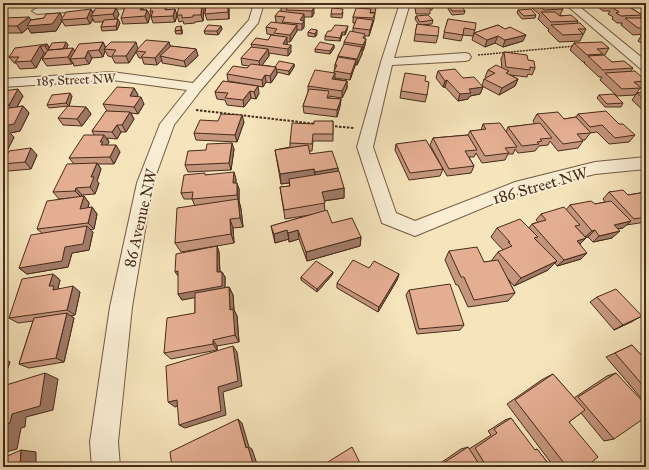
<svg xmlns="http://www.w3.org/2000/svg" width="649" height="470" font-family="'IM FELL Great Primer',serif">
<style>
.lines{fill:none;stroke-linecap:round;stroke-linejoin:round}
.minor-casing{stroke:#735943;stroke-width:2}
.path-far1{stroke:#472b1b;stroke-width:1.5;stroke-dasharray:2 1;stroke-linecap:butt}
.path{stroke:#472b1b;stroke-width:2;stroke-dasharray:2.5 1.5;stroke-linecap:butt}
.minor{fill:#f9edd3;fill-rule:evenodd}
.wall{fill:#c4967e;stroke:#472b1b}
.shaded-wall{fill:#a07a67;stroke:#472b1b}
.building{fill:#e4ae93;stroke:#472b1b}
.labels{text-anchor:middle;stroke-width:4;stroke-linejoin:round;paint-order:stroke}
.far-street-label{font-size:13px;fill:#472b1b;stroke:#f9edd3}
.street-label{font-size:16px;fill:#472b1b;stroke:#f9edd3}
</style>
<rect width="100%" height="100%" fill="#f6e4bc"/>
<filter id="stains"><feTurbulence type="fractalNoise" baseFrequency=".005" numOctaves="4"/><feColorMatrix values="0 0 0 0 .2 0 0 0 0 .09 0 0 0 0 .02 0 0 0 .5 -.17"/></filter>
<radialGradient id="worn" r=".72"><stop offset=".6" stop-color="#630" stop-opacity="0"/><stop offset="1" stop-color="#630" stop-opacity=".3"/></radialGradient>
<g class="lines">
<g class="minor-casing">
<path id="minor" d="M114,3h52l-5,3 -124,8 -5,-3 5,-3z
M254,3h10l-6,20 -57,67 -27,35 -21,58 -21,124 -14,135 2,25h-28l-2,-25 20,-135 27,-124 23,-59 27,-34 -75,-10 -109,7v-8l109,-7 81,11 56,-63z
M400,3h10l-16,55 71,-5 4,1 2,3 -2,3 -4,1 -73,4 -19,82 23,66 19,8 100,-39 80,-20 51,-5v12l-51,5 -76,19 -104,43 -33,-13 -25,-76 24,-85z
M564,3h11l71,58v10l-4,-1z"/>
</g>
<path class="path-far1" d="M478,55l97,-9"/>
<path class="path" d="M196,110l121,14
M331,126l23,2"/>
<use href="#minor" class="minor"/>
</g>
<path class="wall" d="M3,3h16l-9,4 -6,-2 -1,1z
M191,3h12l1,5 -1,13 -8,1v1l-11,1 -1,-3 -4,1 -2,-7 13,-9z
M206,3h13v1l9,-1 1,6v10l-22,1 -2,-6z
M312,3v4l2,6 -2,4h-8v10l-2,3h-5v1l-7,11h-3v2l4,8 -3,4 -19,-3v3l-7,9 13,2 19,-3v3l-5,8 -12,-3v2l-6,9 -5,-1 -3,5 -35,-6 -1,-7 20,-6 2,-2 -7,-1 -1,-7 11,-11 -1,-3 17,-4 6,-5 -7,-1 -1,-7 10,-5 -1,-6 6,-5v-5z
M334,3h11v4h-11z
M359,3l17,4 -1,6h-5h5l-1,7 -5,16h-4v9l-2,6h-1v3l-5,11h-2l-5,15 -15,-2v1l12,2v7l-5,10 -13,-2v2l12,1 -1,7 -3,11 -33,-4 -1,-7 5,-14v-6l26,-13 1,-8 3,-9 6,-10v-4l9,-10v-4l2,-5h-2v-6l5,-9z
M414,3h37l-17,2 -1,-1 -1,6h-2v4h-14z
M458,3h21v1l-19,1z
M480,3h23v1h-22z
M524,3h32l7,6 -3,6 18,6 -1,2 9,6 -6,12 -21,1 -11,-11 1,-2h-1l-10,-10 2,-4 -8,-7 1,-2h-6z
M599,3h29l2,1 -2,2 14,9 -2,3 6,4v24l-8,-5 4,-7h2l-11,1 -12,-10 1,-2h-5l-5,-4 1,-2 -5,-3 2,-3h-7l-6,-5z
M142,6l1,4h4l3,6 -2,7 -25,1 -2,-6z
M449,6l16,5 -1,3 -12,1 -4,-6z
M167,9l10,6 -2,7 -22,1 -2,-6v-3l-1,-3z
M518,10l18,5 -1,3 -13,1 -5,-6z
M343,12l-1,6 -11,-1v-3z
M60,13l2,5 31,-5 26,1 -3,6 4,3 -3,7 -15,1 -1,-4 2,-5h-9l-1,-3 -3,5 -25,2 -3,-5 -6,10 -25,2 -3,-5 -6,5h-19v-17l1,2 27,2 13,-2z
M416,16l17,4 -1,4 -11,1 17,11 -2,7 -22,-2 3,-17 2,1 -4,-6z
M448,19l27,11 -2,6 -10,-1 -2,6 -18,-3z
M498,25l25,16 -20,6 -8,-4 -10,4 -13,-7 2,-7z
M221,26l1,3 -4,6 -13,-1 -1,-3z
M182,30v4h-6l-1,-3z
M347,30l-2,5h-3l-2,6 -15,-1v-4l6,-5z
M308,32l9,2 -2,3 -7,-1z
M103,42l3,6 32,1 31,-7 1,4 26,3 2,7 -12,11 -24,-4v-3l-5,5 -13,-1 -2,-6h-3l-3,-6 -7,11h-14l-3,-6 -4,-1 -3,-5 -2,6 -11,1 -3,6 -15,2 -1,-3 -1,1 -25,2 -5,-7 4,-6h-2l-8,15 -16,1 -4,-6h-2l-5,-6 38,-13 2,3 19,-2 -2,4 9,2z
M574,43l35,5 -4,7 -3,1 10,6 21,6 -3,4 16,9 -11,14 -18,1 -17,-16 2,-3h-3l-15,-14 1,-1h-2l-13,-12z
M334,45v3l-4,6 -15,-2v-3z
M504,52l24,8 7,8 -3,7 -4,-1 -1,3 -17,-2 8,4 -3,7 -16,9 -17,-9 1,1 -3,7 -10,2 -2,3 -10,2 -13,-14h-2l-7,-9 2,-7 25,7 19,8 2,-7 3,-1 -2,-1 3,-7 14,-2 -1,-9z
M223,81l36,12 -3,6 -5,-1 -7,9 -17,-2 -2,-5 -8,-1 -2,-7z
M425,81l2,14 -2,7 -25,-4 1,-7z
M134,88l4,7 -1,2 7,7 -6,10 -7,-1 3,6 -8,13h-5l-4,7 -10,-1 2,4 -2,3 13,7 -6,12h-16l3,5 -4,12 2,2 -4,11 -13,1 -1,2 3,-1 5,7 -1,5 4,-1 5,7 -3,15 -4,1 3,2 -4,18 -17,3 -4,14 -41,7 -8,-6 23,-35 -5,-4 34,-31 -12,1 -6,-7 21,-28 -5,-6 25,-23 -2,-4 15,-20 -4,-7z
M3,91l20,5 -6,11 6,-1 6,7 -9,18 -10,2 4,4 -10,20h-1z
M646,92v21l-14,-13 5,-7z
M599,95l24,8 -2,4h-16l-8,-9z
M72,96l-3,10 -20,2 -2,-3z
M86,107l5,7 -9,12 -19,-1 -5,-7z
M537,114l27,5 12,-2 2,-3 41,10 16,11 -6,7 -20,2 -12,-12 -7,1 -5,7h-3l1,1 -5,7 -20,3 -8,-10 -2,4 -9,1 -4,5 -17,2 -3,-4 -2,5h-5l-3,6 -23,3 -6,-10 -2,4h-5l5,9 -3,7 -24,3 -17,-31 3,-7 35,-3 2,-4 11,-1 2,-6 23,8 2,-5 27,-3 -2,-3z
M333,121v20h-20l-1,10h-3l1,3 28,14v3l6,17v10l-20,3 1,10 7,12 29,14 -1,9 -53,15 -8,-22 -10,3v-3l-14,4 -4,-17 39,-11 -25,4 -5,-32 10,-1 -1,-3 -8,1 -6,-34 15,-3v-4l24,-19z
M244,122l-7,20 -41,-2 -2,-7z
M396,144l47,25 -3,7 -31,4 -14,-30z
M234,149l-3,21 -43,2 -3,-7z
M37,155l-6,14 -22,2 -6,-6v-2z
M206,175l30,4v4l3,6v12l2,8 2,18 -10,1 1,15 -53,9 -6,-9 20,-37 -3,-7h-8l-3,-6z
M609,192l19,3 18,-3v30l-20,3 -3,3 -6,1 -5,9 -19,4 -5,-5h-3l-8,-9 3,16 1,15 -24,7 -2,-3 -7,7 -34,16 -6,-7 7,14 -7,8 -40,6 -10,-22h-2l-11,-25 4,-9 35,11 8,-1v-1l6,-8 5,-2 -12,-13 6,-9h32l3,-4 6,-2 -2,-2 5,-6 25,-4 4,-5 25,-1 10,-2 -2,-3z
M217,246l2,6 1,20h2l3,5v11l4,-1 4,8 1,15 3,6 2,26 -22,4v4l-46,9 -7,-6 31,-40v-16l-13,3 -4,-6z
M369,268l30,6 -2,6 -19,32 -41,-24v-5z
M333,272l-1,3 -15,17 -16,-12v-3z
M53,274l7,6 -2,8v1l22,3 -5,23 -4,1 3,2 -10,44 -35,6 -10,-4 14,-43 -15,2 -9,-5z
M409,290l55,35 -4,5 -43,4 -11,-39z
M597,297l36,24 -19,9 -24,-28z
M632,345l8,9 6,-3v53l-40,-47z
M616,373l-2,66 -10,2 -23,-28 -12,9 17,45h-32l-47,-63 36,-25 10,-5 21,24 33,-22z
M511,418l23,32 3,-1 14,18h-114l-1,-1 25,-17 7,-2 1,2 22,-14 -3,-4 17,-11z"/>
<path class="shaded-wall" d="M8,3h11l-9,4z
M202,3l2,5 -1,13 -2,-6z
M228,3l1,6v10l-1,-7z
M435,3h16l-17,2z
M142,6l2,6 -4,-2z
M314,7v6l-2,4v-6z
M116,8l3,6 -3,7 -3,-7z
M91,9l3,6 -3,1 2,3 -3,5 -3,-6z
M175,9l2,6 -2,7 -2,-6z
M147,10l3,6 -2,7 -3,-7z
M60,13l3,6 -2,1 1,1 -6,10 -25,2 -3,-5 -6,5 -5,-7 12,-9 4,6z
M304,14v13l-2,3v-6l-2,-4z
M118,19l2,4 -3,7 -1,-4z
M373,20l-1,6 -3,10 1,-6z
M297,25v6l-7,11v-7z
M181,26l1,4v4l-1,-4z
M221,26l1,3 -4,6 -1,-4z
M348,26l-1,4 -2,5v-3z
M317,30v4l-2,3v-3z
M342,32v3l-2,6v-3z
M526,35l-3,6 -20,6 2,-7z
M498,36l-3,7 -10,4 2,-7z
M287,37v7l-2,5 -2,-5z
M366,39l-1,6 -2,6v-6z
M66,42l2,3 -3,7 -2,-3z
M103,42l3,7h-2l1,2 -2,6 -4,-7z
M136,42l2,7 -2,2v1l-7,11 -3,-7z
M169,42l2,7 -11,7 2,4 -5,5 -2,-7z
M47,44l3,6 -1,3 -4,-7z
M291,45v7l-3,4v-7z
M334,45v3l-4,6v-3z
M40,46l4,7 -8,15 -5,-7z
M362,47v7l-5,11v-6z
M73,48l4,7 -7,4 3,4 -1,1 -4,-7z
M196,49l2,7 -12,11 -2,-6z
M268,49l1,7 -9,12 -1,-7z
M88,51l4,7 -3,6 -4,-6z
M3,53l2,3 3,11 -5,1z
M356,60l-1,6 -5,14 1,-6z
M294,64v3l-5,8v-4z
M276,67l1,7 -6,9 -1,-7z
M335,73v7l-3,-1z
M265,75l1,7 -3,5 -1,-7z
M518,79l-3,7 -16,9 3,-7z
M447,80l-2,7h-2l2,-6z
M347,81v7l-5,10v-7z
M258,86l1,7 -3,6 -2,-7z
M483,87l-3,7 -10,2 -2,3 -10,2 2,-7 9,-5z
M134,88l4,7 -5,8 -3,-7z
M18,89l5,7 -9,16 -5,-7z
M250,91l1,7 -7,9 -1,-7z
M70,93l2,3 -3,10 -3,-3z
M141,97l3,7 -6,10 -4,-7z
M341,99l-1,7 -3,11v-7z
M23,106l6,7 -9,18 -10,2 4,4 -10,20h-1v-31z
M86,107l5,7 -9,12 -5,-7z
M130,112l4,7 -8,13 -4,-7z
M242,115l2,7 -7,20 -2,-7z
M117,125l4,7 -4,7 -5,-7z
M104,135l5,7 -3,5 -5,-2 -1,-3z
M232,143l2,6 -3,21 -2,-7z
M116,145l4,7 -6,12 -4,-7z
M31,148l6,7 -6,14 -6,-7z
M97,163l4,6 -4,12 2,2 -4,11 -5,-7 1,-10z
M338,168v10l-23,3v-9z
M314,169l1,10 -34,5 -1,-10z
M234,172l2,7 -1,11 -2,-7z
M237,183l2,6v12l2,8 2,18 -3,-9 -2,-19 -1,-4z
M76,188l6,7 -1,2 -6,-6z
M344,188v10l-22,3v-9z
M84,196l5,7 -3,12 -6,-6z
M92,207l5,7 -3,15 -6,-6z
M230,219l3,9 1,15 -3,-9z
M631,221l-8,7 -16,3 7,-6z
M87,226l6,6 -4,18 -17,3 -4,14 -41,7 -8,-6 46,-21z
M287,230l2,9 -14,4 -1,-9z
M298,230l1,9 -10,3 -1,-9z
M595,230l-7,7h-3l7,-6z
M620,231l-8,7 -19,4 6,-6z
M361,237l-1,9 -53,15 -1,-9z
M586,238l-6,6 -3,-3z
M217,246l2,6 1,26 -3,-6z
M587,253l-6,6 -24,7 7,-6z
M557,261l-9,9 -34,16 7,-8z
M178,271l1,6 -4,-5z
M222,272l3,5v15l-43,8 -4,-6z
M333,272l-1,3 -15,17v-3z
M53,274l7,6 -2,8 3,3 -8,-1 -4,-4z
M399,274l-2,6 -19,32 1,-5z
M73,286l7,6 -5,23 -8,-5z
M229,287l4,8 1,15 3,6 2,26 -4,-7 -5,-25z
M67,313l7,5 -10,44 -8,-4z
M642,316l-9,5 -19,9 9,-5z
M213,340l4,6v4l-4,-6z
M233,346l4,6 5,34 -19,6 3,23 -41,13 -6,-3 39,-38z
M3,359l7,3 -7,21z
M45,373l13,6 -5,31 -27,7 -1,10 -4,1 -4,21 -14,4v-17l2,-11 7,-11z
M177,400l7,4 -9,3 -7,-5z
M238,419l4,4 7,24 3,2 6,18h-4l-8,-19z
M21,450l15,2v15h-16z"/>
<path class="building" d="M191,3h11l-1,12h-8v2l-11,1v-3h-5l2,-9h11z
M206,3h12v1l10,-1v9l-23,2z
M283,3h29l-1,3 3,1 -2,4 -26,-1 2,-3 -7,-1z
M334,3h11v1h-11z
M359,3h17v4l-17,-1z
M417,3h16h-3l1,5 -13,-1z
M537,3h19l7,6 -19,1z
M604,3h24l2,1 -23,1z
M166,4l-1,6 10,-1 -2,7 -22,1 2,-6h-3l2,-6z
M461,5l4,6h-13l-3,-5z
M142,6l-2,4h7l-2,6 -24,2 4,-11z
M628,6l14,9 -21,1 -5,-3 3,-1 -7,-5z
M96,8h20l-3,6 -22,2z
M332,8l11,1 -1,5h-11z
M356,8l15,1 -1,4h5l-2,5 -20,-1z
M91,9l-4,9 -26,2 5,-8z
M531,9l5,6 -12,1 -6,-6z
M279,11l25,3 -4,6 4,1 -2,3 -20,-2 3,-5 -10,-1z
M541,12h14l5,4 11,-1 7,6 -27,1z
M60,13l-8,11 -25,2 4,-6 13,-2 2,-4z
M428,15l5,5 -13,2 -4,-6z
M29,17l-12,9h-14v-8h1z
M357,18l16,2 -3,10 -17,-2z
M625,18h15l6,4v6h-8z
M118,19l-2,7 -15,1 3,-7z
M448,19l28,4 -1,7 -11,-2 -1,7 -19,-3z
M271,22l26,3 -7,10 -16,-2 3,-4 -11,-2z
M580,23l6,6h-8l5,5 -20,1 -12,-10z
M417,24l22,3 -1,9 -23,-2z
M208,25l13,1 -4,5h-13z
M335,25l13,1 -3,6h-3l-2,6 -15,-2 3,-5h3z
M498,25l7,4 5,-2 16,8 -21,5 -7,-4 -11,4 -13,-7z
M181,26v4l-6,1 1,-4z
M311,29l6,1 -2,4 -7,-2z
M350,31l15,3 -2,4 3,1 -3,6 -19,-3z
M271,35l16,2 -4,7 8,1 -3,4 -37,-5 5,-6 12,2z
M146,40l23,2 -14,16 -14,-1 5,-5 -10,-1z
M66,42l-3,7 -15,1 4,-7z
M103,42l-4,8 -11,1 -3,7 -15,1 9,-15z
M111,42h25l-10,14h-14l4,-6 -12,-1z
M320,42l14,3 -4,6 -15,-2z
M602,42l7,6 -12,1 6,5 -16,1 -13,-12z
M47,44l-2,2h-5l-9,15 -16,1 4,-5h-10l6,-9z
M344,44l18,3 -5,12 -19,-3z
M171,46l25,3 -12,12 -24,-5z
M251,47l17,2 -9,12 -18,-3z
M73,48l-5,9 -26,2 6,-9z
M504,52l23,3 1,5 6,1 1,7 -5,-1v3l-24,-3z
M604,55l8,7 12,-1 9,7 -30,2 -15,-14z
M338,57l18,3 -5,14 -17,-3 3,-6h-2z
M279,61l15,3 -5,7 -13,-2v-2h-1z
M251,64l25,3 -6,9 -5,-1 -3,5 -35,-6 6,-8 14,2z
M496,65l13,6 -3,2 12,6 -16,9 -18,-9 11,-6 -7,-3z
M455,69l8,9 11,-1 9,10 -14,2 2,4 -11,1 -13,-14 -2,1 -7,-10z
M315,70l20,3 -3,6 15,2 -5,10 -34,-5z
M635,71l11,10 -12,1 7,6 -19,1 -17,-16z
M405,73l21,3 -1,5 4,1 -2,13 -26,-4z
M223,81l35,5 -4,6 -4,-1 -7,9 -18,-2 3,-5 -13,-1z
M117,87l17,1 -4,8 11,1 -7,10 -31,-3z
M18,89l-9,16 -6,1v-15z
M309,89l20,2 -2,7 14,1 -4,11 -34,-4z
M646,92v9l-9,-8z
M70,93l-4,10 -19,2 5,-10z
M614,94l9,9 -16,1 -8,-9z
M23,106l-9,18 -11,2v-17z
M68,106l18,1 -9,12 -19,-1z
M106,111l24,1 -8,13h-5l-5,7 -20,-1z
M606,111l13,13h4l12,11 -20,3 -13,-13 -12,2 -12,-13z
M558,112l6,7 12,-2 15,16 -14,1 6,7 -20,3 -26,-30z
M221,114l21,1 -7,20 -41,-2 6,-13 18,1z
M314,121h19v13h-20l-1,10 -22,-1 2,-20 22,1z
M500,123l17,24 -12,1 4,5 -24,3 -15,-25 16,-2 -3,-5z
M540,123l12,15 -12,1 2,2 -5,1 2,2 -17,2 -14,-19z
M8,130l-5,10v-9z
M84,135h20l-4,7h3l-2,3h15l-6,12 -41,1z
M468,135l9,15 -12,1 9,15 -25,3 -16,-31z
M426,140l17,29 -33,4 -14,-29z
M232,143l-3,20 -44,2 3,-14 18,-1 1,-6z
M308,145l2,9 22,-3 6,17 -23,4 -1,-3 -34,5 -5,-24z
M31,148l-6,14 -22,2v-1l6,-12z
M97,163l-6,14h3l-4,10 -14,1 -1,3 -22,1 14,-28z
M339,171l5,17 -22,4 3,11 -41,7 -4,-23 10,-1 -1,-7z
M234,172l-1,11h4v12l-45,4 1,-7 -12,1 3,-18 21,-2v2z
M623,190l5,5 18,-3v25l-12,2 -25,-27z
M84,196l-4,13 12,-2 -4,16 -51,6 10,-28z
M238,199l2,19 -10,1 1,15 -56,9 2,-35z
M591,201l4,3 16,-3 20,20 -17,4 6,6 -21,5 -4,-6 -3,1 -22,-26z
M564,207l16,18 -5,1 11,12 -9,3 10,12 -23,7 -32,-36 14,-4 -5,-6z
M327,210l5,13 20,-5 9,19 -55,15 -8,-22 -10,3 -1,-3 -13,4 -3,-8z
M520,219l18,18 -4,1 23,23 -36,17 -23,-26 14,-6 -4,-4h2l-13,-14z
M87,226l-4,18 -18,3 -3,14 -43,7 12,-33z
M217,246v26h5v14l-44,8v-23l-3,1 1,-18z
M477,247l7,15 14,-2 17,33 -41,7 -10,-23h-3l-12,-26z
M353,260l16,8 5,-7 25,13 -20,33 -42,-24z
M316,261l17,11 -16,17 -16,-12z
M53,274l-4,12h5l-1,4 20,-4 -6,24 -58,8 13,-39z
M450,284l14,41 -45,4 -10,-39z
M229,287l1,23 3,-1 2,26 -22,5v4l-49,9 3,-35 28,-5v-20z
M616,289l26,27 -19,9 -26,-28z
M67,313l-11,45 -37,6 15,-46z
M632,345l8,9 6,-2v37l-31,-36z
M233,346l5,35 -20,6 3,24 -42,14 -2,-25 -9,2 -2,-36z
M45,373l-5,33 -28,8 -2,9 -5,2 -2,11v-50z
M616,373l30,32v12l-32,22 -36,-42z
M553,374l32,36 -16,12 29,35 -12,10h-19l-52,-67z
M511,418l24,32 2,-1 14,18h-64l-12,-19 22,-15 -3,-4z
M238,419l8,29 2,-1 6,20h-82l-2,-15z
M352,447l10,20h-38l-1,-2z
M468,447l13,20h-37l-2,-3z
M21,450l-1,17h-17v-9z"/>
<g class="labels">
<g class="far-street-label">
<text transform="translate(76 79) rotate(-2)" y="5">185 Street NW</text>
</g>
<g class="street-label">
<text transform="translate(540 185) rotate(-16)" y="6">186 Street NW</text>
<text transform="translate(140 218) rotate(-77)" y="6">86 Avenue NW</text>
</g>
</g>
<rect width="649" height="470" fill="none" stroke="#f6e4bc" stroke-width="16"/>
<rect x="4" y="4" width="641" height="462" fill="none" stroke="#472b1b" stroke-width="2"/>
<rect x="8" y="8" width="633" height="454" fill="none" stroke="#472b1b"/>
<rect width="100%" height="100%" filter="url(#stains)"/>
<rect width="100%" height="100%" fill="url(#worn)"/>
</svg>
